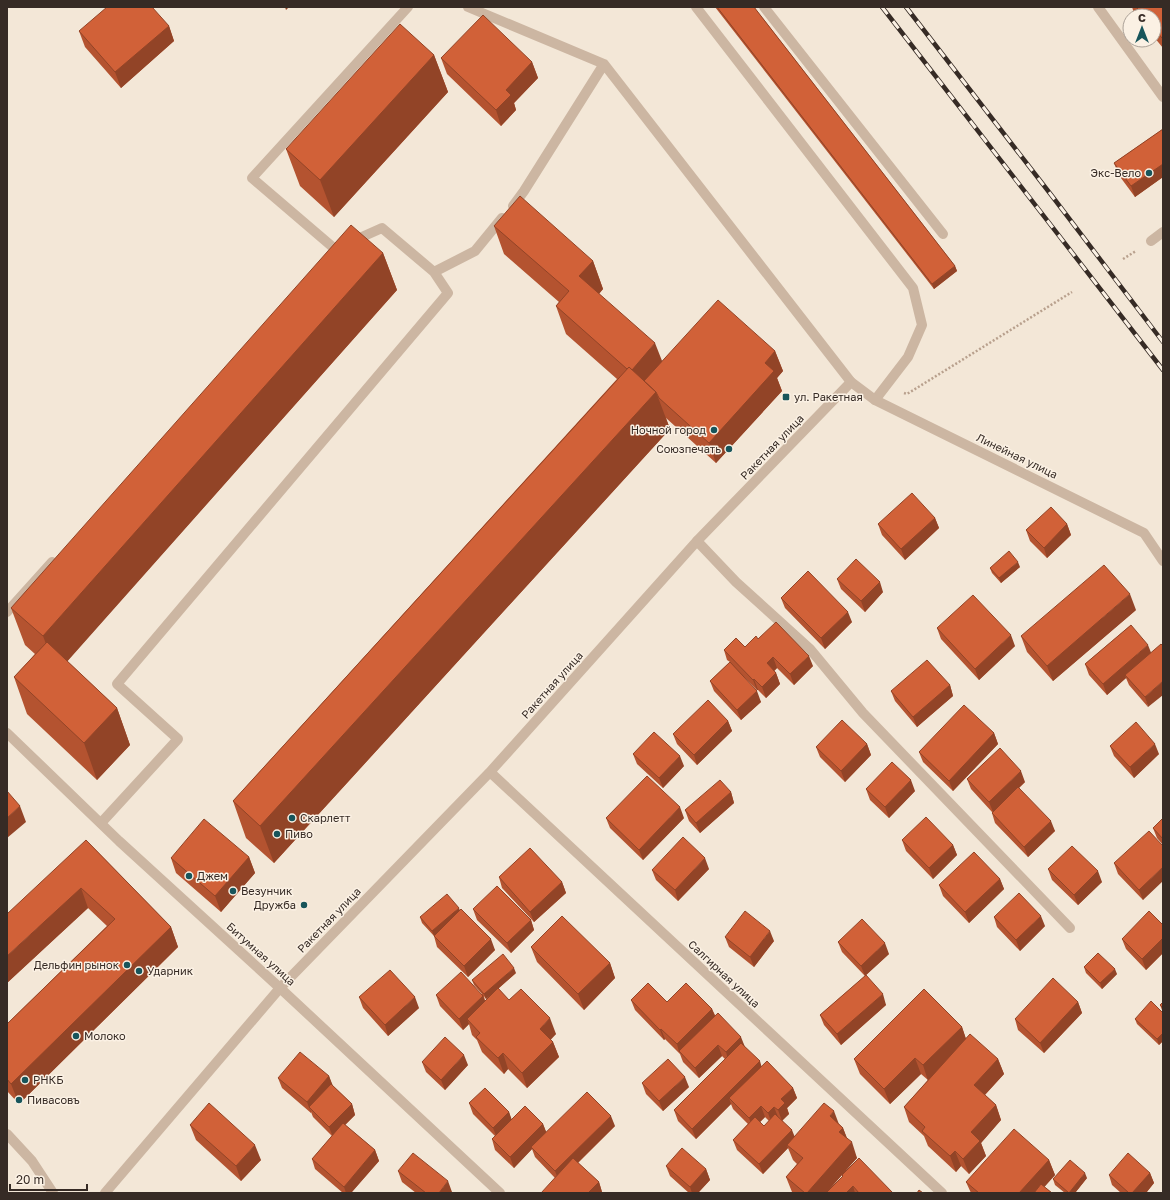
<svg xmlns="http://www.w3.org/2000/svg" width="1170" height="1200" font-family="'Golos Text',sans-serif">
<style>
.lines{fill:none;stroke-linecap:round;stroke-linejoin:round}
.path{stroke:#b8a08d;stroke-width:2.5;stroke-dasharray:2 2;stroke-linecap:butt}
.service{stroke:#ccb6a2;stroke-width:10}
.minor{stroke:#ccb6a2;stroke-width:10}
.rail-casing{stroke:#362b25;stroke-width:4.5}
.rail{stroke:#fbf1e4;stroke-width:3;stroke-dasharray:9;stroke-linecap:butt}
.wall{fill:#b45330;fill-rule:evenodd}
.shaded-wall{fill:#924427}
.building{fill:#d16138;stroke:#924427}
.poi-dot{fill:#17555b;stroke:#fbf1e4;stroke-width:1.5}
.labels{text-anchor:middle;stroke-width:3;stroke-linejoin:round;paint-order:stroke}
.poi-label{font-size:11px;fill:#362b25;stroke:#fbf1e4;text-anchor:start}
.street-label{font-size:11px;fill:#362b25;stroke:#fbf1e4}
</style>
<rect width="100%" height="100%" fill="#f3e7d7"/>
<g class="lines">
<path class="path" d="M1123,259l13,-8
M904,393l3,1 165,-102"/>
<path class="service" d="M408,7l-156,171 83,71 47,-21 52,44 41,-21 27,-33
M468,7l136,57
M696,7l217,281 9,37 -14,32 -33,43
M764,7l179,227
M1098,7l65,90
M513,206l11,-15 80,-127 247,318
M697,541l39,41 74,67 53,64 207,215
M7,612l45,-50
M101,823l77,-84 -61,-55 331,-391 -14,-21"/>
<path class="minor" d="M1151,241l12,-9
M7,733l112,108 161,147 220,205
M490,772l452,421
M7,1134l25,27 21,32
M105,1193l175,-205 210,-216 207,-231 154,-159 24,18 269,133 19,28"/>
<g class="rail-casing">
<path id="rail" d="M882,7l281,363
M906,7l146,189 111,146"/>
</g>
<use href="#rail" class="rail"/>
</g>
<path class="wall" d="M715,7h39l201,259 2,5 -23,18z
M1132,7h31v41l-9,-11v-21h-18l-2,-3z
M169,26l5,15 -53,47 -36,-41 -6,-16z
M434,55l14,37 -114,125 -34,-31 -14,-37z
M441,58l91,4 6,16 -24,25 2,7 -15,16 -54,-52z
M1163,129v48l-28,20 -17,-23 -4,-11z
M494,226l99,35 10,28 -4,5 63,68 113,-11 8,20 -6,7 5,13 -66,72 -50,-45 4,11 -396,434 -28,-25 -13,-37 384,-422 -51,-45 -10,-28 3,-4 -55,-48z
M383,253l14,37 -330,371 50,47 13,37 -33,35 -70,-66 -13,-37 21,-23 -10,-9 -14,-37z
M935,518l4,10 -34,32 -23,-25 -4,-11z
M1067,524l4,11 -24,23 -17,-17 -4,-11z
M1020,567l-19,16 -9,-10 -2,-5z
M837,579l46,13 -18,20 -24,-23z
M781,598l71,24 -27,27 -40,-41z
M1136,610l-83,71 -26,-29 -6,-16z
M1131,625l17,82 -19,-22 -3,-7 -19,17 -18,-20 -4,-11z
M937,628l78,18 -36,34 -38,-41z
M758,639l55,27 -19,19 -17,-17 -3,3 2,2 4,11 -14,14 -8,-8h-1l-15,-15 19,27 -20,18 -27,-29 -4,-10 20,-19 -3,-2 -3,-10 21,-3z
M950,685l3,11 -36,31 -22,-26 -4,-10z
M728,721l4,10 -35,34 -20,-21 -4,-10z
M994,733l4,11 -45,47 -30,-29 -4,-10z
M867,744l4,11 -26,27 -25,-25 -4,-10z
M1110,746l49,8 -25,24 -20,-22z
M633,754l51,12 -21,22 -26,-24z
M967,779l58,3 -6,6 36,43 -27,26 -33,-34 -3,-10v-1l-21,-23z
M866,789l49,2 -26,27 -19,-18z
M731,792l3,11 -34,30 -11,-12 -4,-11z
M606,818h78l-41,42 -33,-32z
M1163,818v27l-6,-7 -4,-10z
M86,840l85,87 7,20 -159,157 -12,-13v-67l100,-98 -19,-18 -81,75z
M902,840l51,5 4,10 -24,24 -27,-28z
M1163,846l-20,54 -25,-26 -4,-11z
M249,857l6,16 -34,39 -45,-39 -5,-15z
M709,869l-31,32 -22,-21 -4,-10z
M1048,869l54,13 -24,23 -26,-25z
M499,877l63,5 4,11 -32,29 -32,-34z
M1000,879l4,10 -35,34 -26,-27 -4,-11z
M473,909l58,11 3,10 -23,23 -34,-33z
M460,910l35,40 -27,27 -31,-30 -3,-11 -12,-13 -2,-6z
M994,917l51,9 -25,25 -23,-24z
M1163,925v28l-17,17 -20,-21 -4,-10z
M725,937l49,4 -20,26 -25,-20z
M838,942l51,12 -23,21 20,30 -45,40 -17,-20 -4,-10 45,-39 -23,-24z
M531,947l79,16 5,15 -31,32 -47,-48z
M1084,967l33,7 -15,15 -16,-16z
M516,973l-18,16 11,11 47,34 -6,5 3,3 6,15 -32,31 -19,-19 -4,5 -22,-22 -5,-12 -5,-5 -3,-11 -6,6 -23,-24 -4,-11 46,-1 -8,-9 -2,-5zM493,993l-8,8 -1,-5 2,3z
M359,997l60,11 -31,28 -25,-28z
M631,1000l36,2 45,7 3,6 30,32 16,19 32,22 4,10 -10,10 2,6 -7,6 12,17 45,-13 4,4 4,11 10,19 -11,12 47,23h-66v-1l-1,1h-33l-1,-1 -6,-15 11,-13 -4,-4 -5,-12 -25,26 -26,-24 -4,-10 15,-16 -15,-15 -2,-5 -35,35 -18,-18 -4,-11 51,-51 -3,-3 -23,22 -16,-16 -3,-8 -15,-15 -1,1 -29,-30zM765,1117l4,4 -5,5 -4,-4zM842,1175v2l-14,14z
M1078,1002l4,11 -38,40 -26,-23 -3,-11z
M1163,1002v10l-1,-2 -2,-5z
M1163,1013v28l-4,4 -22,-21 -2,-5z
M962,1027l4,12 32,20 6,15 -19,21 11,10 5,15 -20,23 5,13 -17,18 -8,-8 -5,6 -28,-26 -4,-10 -15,-14 -5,-15 24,-27 -7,-6 -31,30 -30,-30 -6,-15z
M422,1062l46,3 -23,25 -19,-18z
M329,1076l3,9 20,19 3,11 -10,10 30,25 4,11 -28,32h-8l-28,-24 -3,-10 20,-23 -19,-19 -2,-5v1l-29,-25 -4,-10z
M642,1083l47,4 -26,24 -17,-17z
M469,1103l40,9 2,7 32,5 3,8 69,-6 -37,37 21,19 3,10 -47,-14 -20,-21 -3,-8 -18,19 -19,-18 -3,-11 3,-3 -22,-22z
M190,1125l71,35 -20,21 -45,-41z
M1049,1160l6,15 -11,12 8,6h-81l-5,-11z
M666,1166l40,3 4,11 -12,13h-9l-19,-17z
M398,1171l54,21 -1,1h-35l-14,-11z
M1150,1173l4,10 -8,10h-25l-9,-8 -3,-10z
M1087,1178l-12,15h-10l-10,-8 -2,-6z"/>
<path class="shaded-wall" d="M285,7h4l-3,3z
M169,26l5,15 -53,47 -6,-16z
M434,55l14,37 -114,125 -14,-37z
M532,62l6,16 -24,25 2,7 -15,16 -5,-16 10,-20z
M1163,164v13l-28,20 -4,-11z
M383,253l14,37 -340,383 -14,-37z
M593,261l10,28 -13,15 -11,-28z
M955,266l2,5 -23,18 -2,-5z
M655,343l11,28 -17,19 -19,-18z
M775,351l8,20 -6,7 5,13 -66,72 -7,-20 56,-80z
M656,392l14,37 -396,434 -14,-37z
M935,518l4,10 -34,32 -4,-11z
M1067,524l4,11 -24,23 -3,-10z
M1018,562l2,5 -19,16 -2,-5z
M880,582l3,10 -18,20 -4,-11z
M1130,594l6,16 -83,71 -6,-15z
M848,612l4,10 -27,27 -4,-11z
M1011,635l4,11 -36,34 -4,-11z
M1148,645l4,10 -27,20 1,3 -19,17 -4,-11z
M809,656l4,10 -19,19 -4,-11z
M773,657l4,11 -6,6 -4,-11z
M776,673l4,11 -14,14 -4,-11z
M754,679l4,11h-1l-4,-10z
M1163,681v14l-15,12 -3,-10z
M950,685l3,11 -36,31 -4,-10z
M757,691l4,11 -20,18 -4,-10z
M117,708l13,37 -33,35 -13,-37z
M728,721l4,10 -35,34 -3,-10z
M994,733l4,11 -45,47 -4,-10z
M867,744l4,11 -26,27 -4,-11z
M1155,744l4,10 -25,24 -4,-11z
M680,756l4,10 -21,22 -4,-10z
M1021,771l4,11 -32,30 -4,-10z
M911,780l4,11 -26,27 -4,-11z
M731,792l3,11 -34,30 -4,-10z
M20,806l6,16 -19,16v-20z
M680,807l4,11 -41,42 -4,-10z
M1051,821l4,10 -27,26 -4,-10z
M953,845l4,10 -24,24 -4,-11z
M249,857l6,16 -34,39 -6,-16z
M705,858l4,11 -31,32 -3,-11z
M1163,867v14l-20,19 -4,-10z
M1098,871l4,11 -24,23 -4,-10z
M1000,879l4,10 -35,34 -4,-11z
M562,882l4,11 -32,29 -4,-10z
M81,888l7,20 -81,75v-27z
M459,908l2,5 -27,23 -2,-5z
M1041,916l4,10 -25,25 -4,-11z
M531,920l3,10 -23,23 -4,-10z
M171,927l7,20 -159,157 -8,-20z
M770,931l4,10 -20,26 -4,-10z
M1163,938v15l-17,17 -4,-11z
M491,939l4,11 -27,27 -4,-11z
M885,943l4,11 -24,22 -4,-10z
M610,963l5,15 -31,32 -6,-16z
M514,968l2,5 -30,26 -2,-5z
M1115,969l2,5 -15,15 -2,-6z
M883,994l3,11 -45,40 -4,-11z
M483,996l4,10 -20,13 2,5 -6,6 -4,-11z
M415,997l4,11 -31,28 -3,-11z
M1078,1002l4,11 -38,40 -4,-10z
M712,1009l4,10 -37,33 -2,-8z
M550,1018l6,16 -10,11 -6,-16z
M962,1027l5,15 -39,39 -5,-16z
M661,1029l4,10 -1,1 -4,-10z
M1163,1033v8l-4,4 -2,-6z
M741,1037l4,10 -16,16 -3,-11z
M553,1042l6,15 -32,31 -5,-15z
M718,1045l4,11 -23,22 -4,-10z
M503,1053l5,16 -4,5 -6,-16z
M464,1055l4,10 -23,25 -4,-10z
M915,1058l6,16 -31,30 -6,-15z
M998,1059l6,15 -24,26 -6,-15z
M760,1061l3,11 -34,26 2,6 -35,35 -4,-10z
M329,1076l4,10 -24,21 2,5v1l-4,-11z
M685,1077l4,10 -26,24 -4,-10z
M793,1088l4,10 -10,10 2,6 -7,7 -4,-11 3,-11z
M352,1104l3,11 -22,22 -4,-10z
M996,1105l5,15 -20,23 5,13 -17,18 -6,-15 8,-27z
M761,1106l4,11 -12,12 -4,-11z
M774,1107l4,10 -6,7 -4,-11z
M834,1111l6,16 -10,-11z
M509,1112l4,11 -16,15 -4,-10z
M611,1116l4,10 -56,55 -4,-10z
M543,1124l4,10 -16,13 1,2 -18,19 -4,-11z
M843,1128l6,15 -10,-11z
M792,1130l4,10 -9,5 1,3 -25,26 -4,-10z
M852,1142l5,16 -31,35h-19z
M255,1145l6,15 -20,21 -5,-15z
M375,1150l4,11 -28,32h-5l-2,-6z
M955,1151l6,15 -5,6 -6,-16z
M1049,1160l6,15 -16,18h-20z
M706,1169l4,11 -12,13h-6l-2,-6z
M1085,1173l2,5 -12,15h-6z
M1150,1173l4,10 -8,10h-14z
M448,1181l4,11 -1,1h-12z
M599,1182l3,10v1h-14z
M853,1186l2,7h-9z"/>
<path class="building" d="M107,7h45l17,19 -54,46 -36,-41z
M717,7h37l201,259 -23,18z
M1136,7h27v32l-9,-10v-13h-10z
M483,15l49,47 -26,28 5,5 -15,15 -55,-52z
M400,24l34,31 -114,125 -34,-31z
M1163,129v35l-32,22 -17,-23z
M520,196l73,65 -14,15 76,67 -23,27 -3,-3 -2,2 -71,-63 13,-15 -75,-65z
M351,225l32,28 -340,383 -32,-28z
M718,300l57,51 -10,12 9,8 -65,72 -50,-45 -3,-6 -12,-11z
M629,367l27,25 -396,434 -27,-25z
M912,493l23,25 -34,31 -23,-25z
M1051,507l16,17 -23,24 -18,-18z
M1009,551l9,11 -19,16 -9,-10z
M856,559l24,23 -19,19 -24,-22z
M1104,565l26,29 -83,72 -26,-30z
M808,571l40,41 -27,26 -40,-40z
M973,595l38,40 -36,34 -38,-41z
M776,622l33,34 -19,18 -17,-17 -6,6 9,10 -14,14 -8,-8 -1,1 -29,-30 12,-12 9,9 11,-11 2,3z
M1131,625l17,20 -45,39 -18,-20z
M47,642l70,66 -33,35 -70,-66z
M1161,644l2,2v35l-18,16 -20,-22z
M927,660l23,25 -37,32 -22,-26z
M730,662l27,29 -20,19 -27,-29z
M708,700l20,21 -34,34 -21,-21z
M964,705l30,28 -45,48 -30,-29z
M842,720l25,24 -26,27 -25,-24z
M1136,722l19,22 -25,23 -20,-21z
M654,732l26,24 -21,22 -26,-24z
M1000,748l21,23 -32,31 -22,-23z
M892,762l19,18 -26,27 -19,-18z
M647,776l33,31 -41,43 -33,-32z
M720,780l11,12 -35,31 -11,-13z
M1018,787l33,34 -27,26 -32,-34z
M7,791l13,15 -13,12z
M926,817l27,28 -24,23 -27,-28z
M1163,818v21l-10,-11z
M204,819l45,38 -34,39 -44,-38z
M1149,831l14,15v21l-24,23 -25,-27z
M683,837l22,21 -30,32 -23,-20z
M86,840l85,87 -160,157 -4,-5v-55l108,-105 -34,-31 -74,68v-42z
M1072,846l26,25 -24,24 -26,-26z
M530,848l32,34 -32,30 -31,-35z
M974,852l26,27 -35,33 -26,-27z
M497,886l34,34 -24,23 -34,-34z
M1019,893l22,23 -25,24 -22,-23z
M447,894l12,14 -27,23 -12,-14z
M461,909l30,30 -27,27 -30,-30z
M745,911l25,20 -20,26 -25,-20z
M1149,911l14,14v13l-21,21 -20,-20z
M562,916l48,47 -32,31 -47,-47z
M862,919l23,24 -24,23 -23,-24z
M1098,953l17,16 -15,14 -16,-16z
M503,954l11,14 -30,26 -12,-14z
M390,970l25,27 -30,28 -26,-28z
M461,972l22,24 -24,23 -23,-24z
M866,975l17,19 -46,40 -17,-19z
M1053,978l25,24 -38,41 -25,-24z
M648,983l19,19 19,-19 26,26 -35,35 -16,-15 -1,1 -29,-30z
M498,988l11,12 12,-11 29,29 -10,11 13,13 -31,31 -19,-20 -5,5 -22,-21 4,-4 -13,-14z
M924,989l38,38 -39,38 -8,-7 -31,31 -30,-30z
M1151,1001l12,12v20l-6,6 -22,-20z
M1163,1002v6l-3,-3z
M718,1013l23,24 -15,15 -8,-7 -23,23 -16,-17z
M970,1034l28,25 -24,26 22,20 -25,27 9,9 -17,18 -8,-8 -5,5 -28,-25 3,-4 -21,-20z
M445,1037l19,18 -23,25 -19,-18z
M741,1043l19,18 -68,68 -18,-19z
M300,1052l29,24 -22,26 -29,-24z
M668,1059l17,18 -26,24 -17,-18z
M767,1061l26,27 -12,11 4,4 -7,7 -4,-3 -6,6 -7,-7 -12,12 -20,-20z
M331,1084l21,20 -23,23 -20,-20z
M485,1088l24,24 -16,16 -24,-25z
M587,1092l24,24 -56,55 -24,-24z
M209,1103l46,42 -19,21 -46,-41z
M824,1103l10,8 -4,5 13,12 -4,4 13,10 -45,51h-2l-19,-16 17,-19 -16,-13z
M525,1106l18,18 -33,33 -18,-18z
M775,1114l17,16 -33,34 -26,-24 22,-23 9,9z
M343,1123l32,27 -31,37 -32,-28z
M1014,1129l35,31 -30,33h-40l-13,-11z
M682,1148l24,21 -16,18 -24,-21z
M413,1153l35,28 -9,12h-13l-28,-22z
M1128,1153l22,20 -18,20h-3l-20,-18z
M573,1158l26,24 -11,11h-47z
M859,1158l34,35h-34l-6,-7 -7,7h-18l-1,-1 16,-16 -1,-1z
M1070,1160l15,13 -16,20 -16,-14z
M1041,1184l11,9h-18z
M919,1190l4,3h-6z"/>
<g class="poi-dot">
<circle cx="1149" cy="173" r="4"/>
<rect x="782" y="393" width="8" height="8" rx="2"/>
<circle cx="714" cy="430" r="4"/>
<circle cx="729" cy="449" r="4"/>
<circle cx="292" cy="818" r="4"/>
<circle cx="277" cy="834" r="4"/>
<circle cx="189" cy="876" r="4"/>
<circle cx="233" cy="891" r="4"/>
<circle cx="304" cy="905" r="4"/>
<circle cx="127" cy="965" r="4"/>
<circle cx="139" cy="971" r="4"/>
<circle cx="76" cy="1036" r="4"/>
<circle cx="25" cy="1080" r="4"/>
<circle cx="19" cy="1100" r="4"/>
</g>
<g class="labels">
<g class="poi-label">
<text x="1141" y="177" text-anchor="end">Экс-Вело</text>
<text x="794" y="401">ул. Ракетная</text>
<text x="706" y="434" text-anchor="end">Ночной город</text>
<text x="721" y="453" text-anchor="end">Союзпечать</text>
<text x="300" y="822">Скарлетт</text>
<text x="285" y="838">Пиво</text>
<text x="197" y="880">Джем</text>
<text x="241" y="895">Везунчик</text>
<text x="296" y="909" text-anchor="end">Дружба</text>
<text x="119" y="969" text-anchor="end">Дельфин рынок</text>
<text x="147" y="975">Ударник</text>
<text x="84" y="1040">Молоко</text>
<text x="33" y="1084">РНКБ</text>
<text x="27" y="1104">Пивасовъ</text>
</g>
<g class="street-label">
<text transform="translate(772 447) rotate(-46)" y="4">Ракетная улица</text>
<text transform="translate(1017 456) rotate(26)" y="4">Линейная улица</text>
<text transform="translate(552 685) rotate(-48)" y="4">Ракетная улица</text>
<text transform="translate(329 920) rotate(-46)" y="4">Ракетная улица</text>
<text transform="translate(261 954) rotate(42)" y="4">Битумная улица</text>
<text transform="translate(724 974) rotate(43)" y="4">Салгирная улица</text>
</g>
</g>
<rect width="1170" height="1200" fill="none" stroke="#362b25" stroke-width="16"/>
<g transform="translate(1142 28)"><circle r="19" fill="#fbf1e4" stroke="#aca298"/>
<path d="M0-3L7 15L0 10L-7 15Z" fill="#17555b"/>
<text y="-6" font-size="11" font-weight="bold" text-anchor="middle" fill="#362b25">С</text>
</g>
<path d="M10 1184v6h77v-6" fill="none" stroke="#362b25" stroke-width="2"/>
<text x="16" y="1184" font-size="12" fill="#362b25" stroke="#fbf1e4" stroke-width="3" paint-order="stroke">20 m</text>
</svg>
